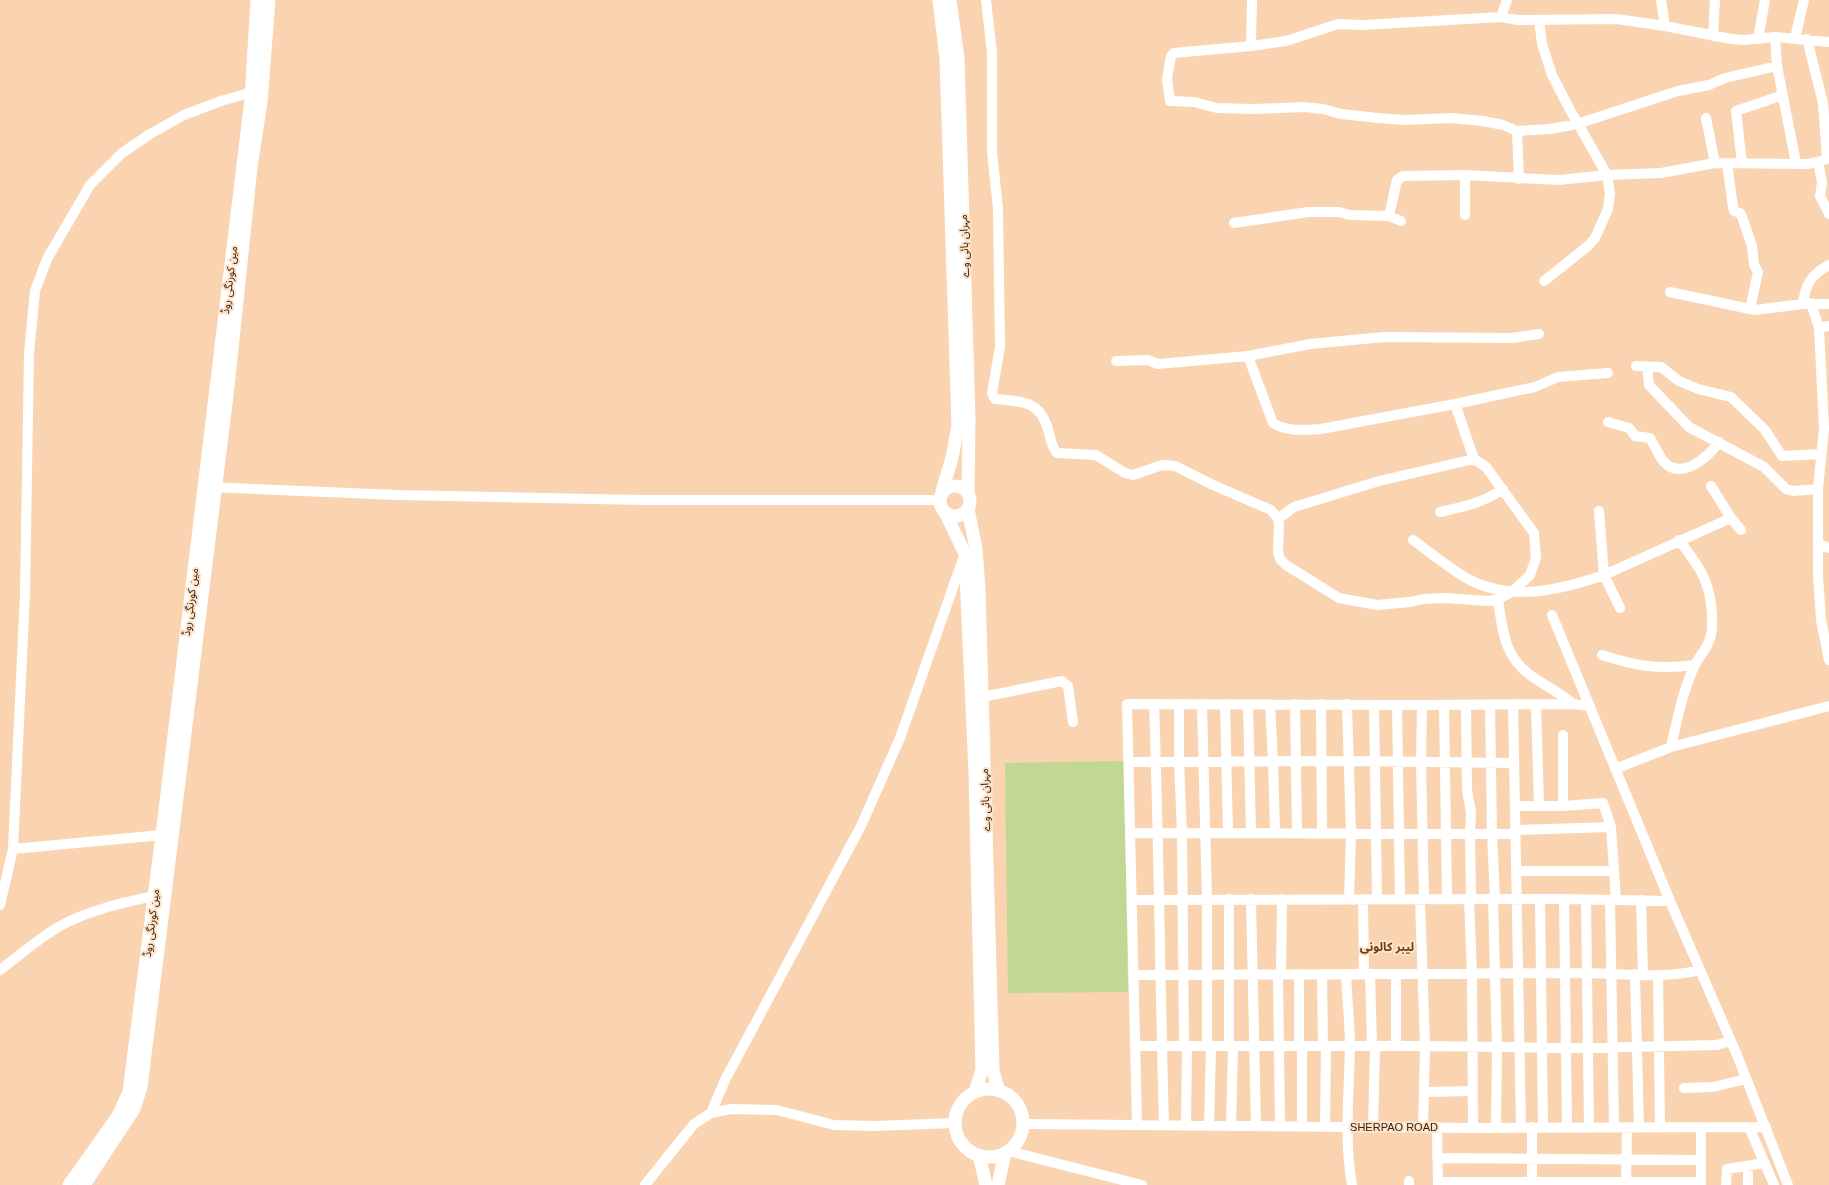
<svg xmlns="http://www.w3.org/2000/svg" width="1829" height="1185" font-family="Helvetica,'Noto Sans Arabic',sans-serif">
<style>
.green{fill:#c0d893}
.lines{fill:none;stroke-linecap:round;stroke-linejoin:round}
.minor{stroke:#fff;stroke-width:10}
.major{stroke:#fff;stroke-width:13}
.labels{text-anchor:middle;stroke-width:4;stroke-linejoin:round;paint-order:stroke}
.street-label{font-size:11px;fill:#3b230a;stroke:#fde3cc}
.neighbourhood-label{font-size:12px;font-weight:bold;fill:#6d4213;stroke:#fde3cc}
</style>
<rect width="100%" height="100%" fill="#fad3b1"/>
<path class="green" d="M1124,761l4,231 -120,1 -3,-230z"/>
<g class="lines">
<path class="minor" d="M986,0l6,53v99l6,57 2,138 -8,46 3,6c29,3 46,1 54,34 2,7 3,15 8,20l39,2 29,18 8,2 29,-10 13,1 38,19 58,25 7,9 1,5 -1,28 2,7 6,6 53,33 38,7 33,-3 13,-3 21,-1 44,3 10,-2 14,-7 18,-17 6,-17 -2,-25 -48,-66 -12,-8 -19,-55
M1661,0l4,26
M1501,17l6,-17
M1539,20l3,24 10,31 17,33 38,67 3,19 -2,15 -13,29 -7,8 -44,35
M1713,36l2,-36
M1775,37l2,29 19,97
M1795,38l9,-38
M1758,39l7,-39
M1807,39l16,64 4,56
M1251,46l1,-46
M1777,66l-52,12 -16,7 -31,6 -101,33 -27,5 -33,2 -14,-6 -20,-4 -31,-3 -47,2 -27,-2 -37,-4 -18,-5 -19,-2 -49,2 -38,-1 -23,-6 -24,-1 -3,-22 4,-23 3,-3 77,-7 35,-5 52,-17 25,1 138,-8 17,3 99,-1 48,7 66,13 12,1 32,-3 54,5
M1706,118l9,45
M1517,131l2,48
M1818,162l4,20 -2,14 9,18
M1727,163l6,44 1,4 6,2 2,4 10,29 2,19 4,7 -8,37
M1742,163l-6,-52 47,-16
M1465,175v40
M1389,216l8,-36 6,-4 62,-1 94,5 48,-5 54,-2 54,-10 92,1 11,-2 11,-4
M1234,223l74,-11h31l11,3 39,1 12,5
M1670,292l85,18 48,-6h26
M1811,303l8,25 5,100 -6,61v86l3,45 8,40
M1803,304c2,-20 9,-30 26,-39
M1819,328l10,-2
M1248,356l25,67c13,9 33,7 48,6l134,-25 80,-17 23,-10 50,-4
M1116,361l32,-1 10,4 90,-8 62,-12 74,-7 128,1 27,-4
M1636,366l25,1 18,14 19,8 33,8 34,33 17,26 39,-2
M1647,367l2,18 40,42 75,40 22,22 7,2 25,-2
M1608,422l21,6 6,8 15,2c5,8 8,17 14,24 18,19 45,-6 55,-20
M1711,486l20,32 10,12
M209,487l188,8 246,5h296
M1599,511l5,64 16,33
M1440,512c23,-5 43,-9 63,-23
M1278,519l16,-12 85,-26 95,-22
M1413,540c18,13 36,28 55,39 43,23 93,11 136,-4l127,-57
M1818,544l11,4
M1498,599c5,36 7,62 41,82 12,8 23,13 34,23
M1552,615l118,286 67,154 51,130
M1602,655c34,11 56,15 93,10
M982,697l80,-16 6,5 5,36
M1154,704c5,141 6,281 10,421
M1179,704v58l3,71 2,213
M1202,704l5,195v147
M1225,704l3,129
M1248,704l3,129
M1270,704l3,57 2,72
M1295,704l2,129
M1321,704l1,129
M1347,704l4,129 -2,66
M1490,704l2,130 3,65
M1513,704l8,423
M1536,704l3,102
M1374,705l3,194
M1397,705l3,194
M1422,705l-1,57 3,137
M1444,705l3,194
M1466,705l1,85 4,22 -1,22 1,65
M1671,747c6,-26 12,-58 24,-82 4,-9 13,-17 15,-27 3,-7 2,-16 2,-24 -2,-35 -13,-47 -33,-74
M1129,762l220,-1 165,2
M1615,769l56,-22 158,-41
M1515,806h48l40,-3 8,24 5,73
M1563,806v-71
M1516,830l95,-3
M1131,833l385,1
M13,849l149,-14
M1517,871h97
M1229,899v147
M1251,899l5,227
M1363,899l1,75
M1420,899l5,147 -2,81
M1469,899l3,76 1,152
M1493,899l4,148 -1,80
M1540,899l3,228
M1564,899l3,228
M1132,900l432,-1 106,2
M1586,900l3,227
M1610,900l4,227
M1641,900l2,74
M0,905l13,-56 12,-255 4,-240 6,-63 12,-32 43,-74 32,-32 28,-19 34,-19 37,-14 35,-10
M0,970c20,-15 39,-32 60,-44 29,-16 62,-23 94,-30
M1278,974l2,152
M1281,974l1,-75
M1322,974l1,72
M1346,974c1,25 4,49 4,74 -1,45 -6,92 2,137
M1370,974l2,72
M1396,974v72
M1635,974l4,153
M1133,975l455,-2c37,1 77,6 112,-3
M1658,975l2,152
M1135,1046h290l163,2 129,-3 14,-4
M1299,1046v-72
M1684,1088l29,-1 33,-8
M1424,1092l49,-1
M711,1113l14,-33 136,-254 39,-88 63,-179
M1023,1124l453,4 290,-1
M1137,1125l-10,-421 283,1 163,-1 17,2
M1186,1126l1,-80
M1209,1126l2,-80
M1231,1126l2,-80
M1302,1126v-80
M1325,1126l1,-80
M1373,1127l2,-81
M1437,1127l1,58
M1749,1127l25,58
M1008,1151l134,34
M1437,1158l264,2
M1748,1167v18
M1409,1181v4
M1438,1182h263
M645,1185l49,-61 17,-11 20,-4 46,1 57,15 40,1 81,-3
M1532,1185v-58
M1626,1185l1,-58
M1701,1185v-58
M1726,1185l1,-16 38,-6"/>
<path class="major" d="M939,0l7,59 12,366 -6,33 -10,33
M950,0l8,58 11,360 -1,75
M940 501a15 15 0 1 1 30 0a15 15 0 1 1-30 0Z
M968,509l8,40 3,40 14,482 6,20
M946,514l19,40 10,218 7,298 -7,22
M955 1123a34 34 0 1 1 68 0a34 34 0 1 1-68 0Z
M979,1155l7,30
M69,1185l49,-69 11,-24 33,-257 89,-736 6,-99
M84,1185l50,-76 7,-22 87,-700 23,-220 10,-65 8,-102
M998,1185l7,-32"/>
</g>
<g class="labels">
<g class="street-label">
<text transform="translate(964 246) rotate(-92)" y="4">مہران ہائی وے</text>
<text transform="translate(229 280) rotate(-83)" y="4">مین کورنگی روڈ</text>
<text transform="translate(190 602) rotate(-83)" y="4">مین کورنگی روڈ</text>
<text transform="translate(985 800) rotate(-92)" y="4">مہران ہائی وے</text>
<text transform="translate(151 923) rotate(-83)" y="4">مین کورنگی روڈ</text>
<text x="1394" y="1131">SHERPAO ROAD</text>
</g>
<g class="neighbourhood-label">
<text x="1387" y="951">لیبر کالونی</text>
</g>
</g>
</svg>
